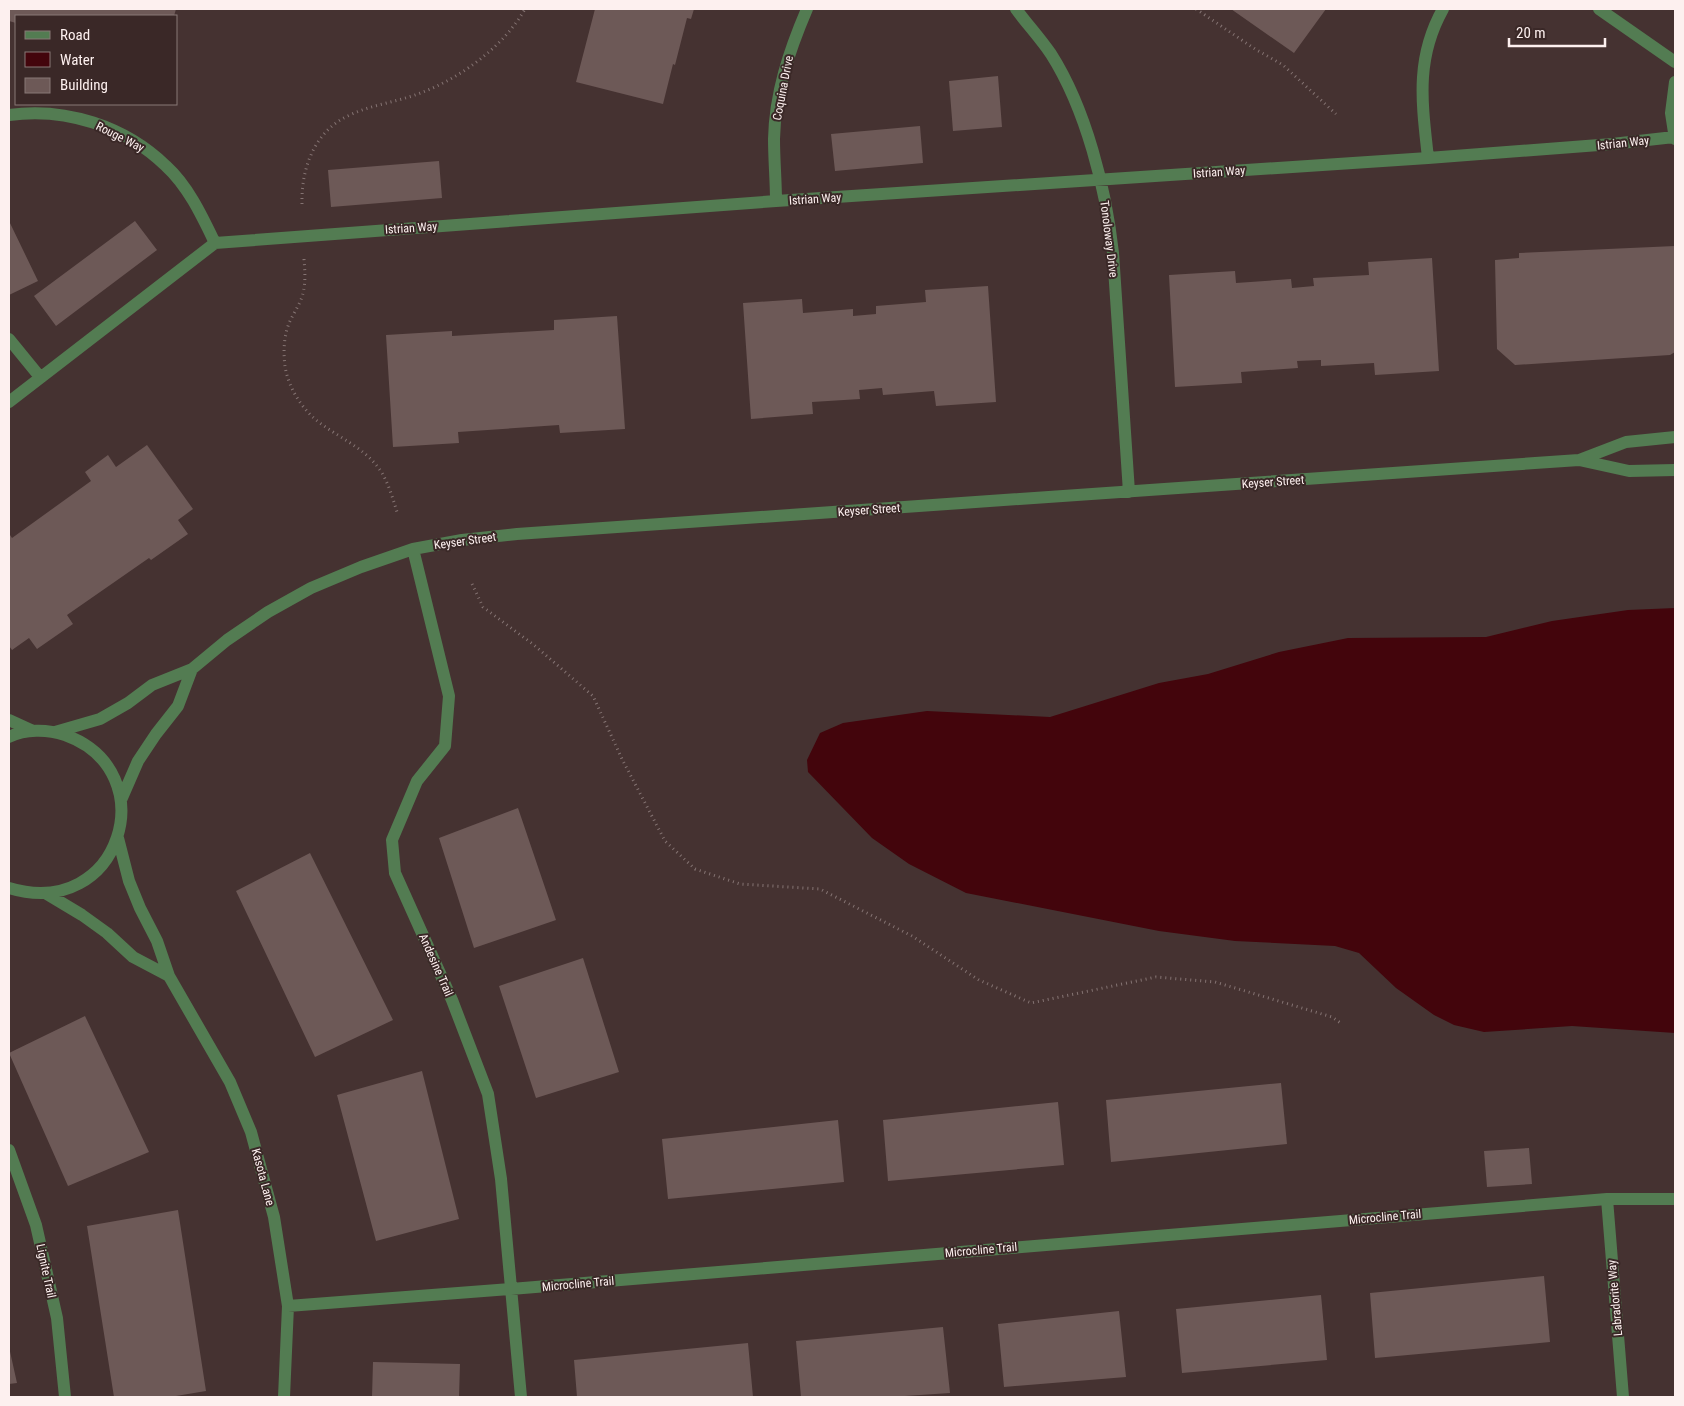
<svg xmlns="http://www.w3.org/2000/svg" width="1684" height="1406" font-family="'Roboto Condensed',sans-serif">
<style>
.water{fill:#43050c}
.building{fill:#6d5957}
.lines{fill:none;stroke-linecap:round;stroke-linejoin:round}
.path{stroke:#857473;stroke-width:3;stroke-dasharray:1 4;stroke-linecap:butt}
.street{stroke:#537c52;stroke-width:12}
.labels{text-anchor:middle;stroke-width:4;stroke-linejoin:round;paint-order:stroke}
.street-label{font-size:12px;fill:#fdf0ef;stroke:#3a2827}
</style>
<rect width="100%" height="100%" fill="#453231"/>
<path class="water" d="M1675,608v425l-103,-7 -88,6 -30,-7 -20,-10 -38,-27 -37,-35 -24,-7 -100,-5 -76,-10 -193,-38 -57,-29 -37,-26 -64,-66 -1,-12 13,-27 23,-10 84,-12 123,6 109,-34 49,-9 71,-22 69,-14 138,-1 66,-16 76,-11z"/>
<path class="building" d="M10,9h166l-2,7h-158v7l-7,-2z
M595,9h99l-3,10 -4,-1 -12,47 -2,-1 -10,40 -87,-22z
M1231,9h95l-32,44z
M998,76l4,51 -49,4 -4,-50z
M920,126l3,37 -88,8 -4,-37z
M439,161l3,37 -111,9 -3,-37z
M9,221l29,60 -29,14z
M135,221l22,29 -101,76 -22,-30z
M1675,246v106l-5,3 -155,10 -18,-16 -2,-89 24,-2v-5z
M1432,258l7,113 -64,4 -1,-12 -53,3v-6l-24,1 1,7 -57,4 1,11 -67,4 -6,-112 66,-4 1,12 55,-4 1,9 22,-2 -1,-8 56,-3 -1,-13z
M988,286l8,116 -60,4 -2,-15 -51,4 -1,-7 -23,2 1,9 -48,3 1,12 -62,5 -8,-116 59,-4 1,14 50,-4v7l23,-2v-8l50,-4 -1,-12z
M617,316l8,113 -65,4 -1,-8 -101,7 1,11 -66,4 -7,-112 66,-4v5l102,-6v-10z
M147,445l46,64 -15,11 10,14 -37,26 -2,-2 -82,57 6,9 -36,25 -8,-11 -17,12 -3,-4v-110l1,-1 2,3 79,-57 -6,-9 23,-17 8,12z
M518,808l38,112 -82,28 -35,-110z
M310,853l83,167 -78,37 -79,-166z
M583,958l36,114 -83,26 -37,-112z
M85,1016l64,136 -81,34 -59,-133z
M422,1071l37,148 -83,22 -39,-146z
M1281,1083l6,61 -176,18 -5,-62z
M1058,1102l6,63 -176,16 -5,-61z
M838,1120l6,62 -176,17 -6,-60z
M1529,1148l3,36 -45,3 -3,-36z
M178,1210l28,181 -36,6h-56l-27,-171z
M1544,1276l6,66 -175,16 -5,-65z
M1321,1295l6,65 -145,13 -6,-64z
M1119,1311l7,66 -122,10 -6,-63z
M943,1327l7,66 -60,4h-89l-5,-56z
M748,1343l5,54h-176l-3,-37z
M9,1347l8,36 -8,1z
M373,1362l87,2 -1,33h-87z"/>
<g class="lines">
<path class="path" d="M1196,9l59,40 28,16 53,49
M302,204c-1,-36 13,-74 48,-89 23,-11 49,-13 73,-23 39,-15 81,-46 102,-83
M304,259c1,13 2,25 -2,38 -3,8 -8,16 -12,24 -6,13 -7,30 -5,45 3,21 17,44 35,57 21,16 47,26 62,50 7,12 11,26 15,39
M472,584l11,23 51,38 59,51 29,63 43,82 30,28 45,15 80,5 92,47 67,44 52,23 125,-26 59,5 117,35 10,7"/>
<path class="street" d="M1016,9c11,15 24,29 35,45 35,55 55,135 62,199l16,239
M1599,9l76,53
M1675,82l-4,31 4,26
M9,115c56,-8 116,11 157,51 22,20 36,50 49,77
M1428,158c-6,-55 -13,-99 15,-149
M776,201c0,-20 -2,-41 -2,-62 1,-46 15,-88 33,-130
M9,339l31,38
M9,402l206,-159 561,-42 652,-43 184,-14 62,-7
M1579,460l47,-18 49,-5
M413,549l36,147 -4,50 -28,35 -25,59 3,33 57,127 36,94 13,85 20,218
M9,720l24,11
M55,732l45,-13 28,-16 24,-18 40,-16 35,-29 41,-28 43,-24 50,-21 52,-18 49,-9 55,-6 1062,-74 50,11 46,-1
M9,737c16,-8 38,-8 56,-2 101,36 56,187 -56,153
M121,800l17,-39 18,-27 22,-28 14,-37
M118,838l11,43 11,27 17,33 12,35 61,106 21,50 23,85 14,89 -4,91
M47,894l35,21 25,18 26,24 36,19
M9,1150l27,75 21,93 8,79
M1607,1199l16,198
M288,1306l223,-17 1096,-90h68"/>
</g>
<g class="labels">
<g class="street-label">
<text transform="translate(783 88) rotate(-79)" y="4">Coquina Drive</text>
<text transform="translate(120 137) rotate(27)" y="4">Rouge Way</text>
<text transform="translate(1623 143) rotate(-6)" y="4">Istrian Way</text>
<text transform="translate(1219 172) rotate(-4)" y="4">Istrian Way</text>
<text transform="translate(815 199) rotate(-4)" y="4">Istrian Way</text>
<text transform="translate(411 228) rotate(-4)" y="4">Istrian Way</text>
<text transform="translate(1109 239) rotate(83)" y="4">Tonoloway Drive</text>
<text transform="translate(1273 482) rotate(-4)" y="4">Keyser Street</text>
<text transform="translate(869 510) rotate(-4)" y="4">Keyser Street</text>
<text transform="translate(465 541) rotate(-8)" y="4">Keyser Street</text>
<text transform="translate(436 965) rotate(66)" y="4">Andesine Trail</text>
<text transform="translate(263 1177) rotate(75)" y="4">Kasota Lane</text>
<text transform="translate(1385 1217) rotate(-5)" y="4">Microcline Trail</text>
<text transform="translate(981 1250) rotate(-5)" y="4">Microcline Trail</text>
<text transform="translate(46 1271) rotate(78)" y="4">Lignite Trail</text>
<text transform="translate(578 1284) rotate(-5)" y="4">Microcline Trail</text>
<text transform="translate(1615 1298) rotate(-95)" y="4">Labradorite Way</text>
</g>
</g>
<rect width="1684" height="1406" fill="none" stroke="#fdf0ef" stroke-width="20"/>
<rect x="15" y="15" width="162" height="90" fill="#3a2827" stroke="#887877"/>
<rect x="25" y="31" width="25" height="8" fill="#537c52" stroke="#887877"/>
<text x="60" y="40" font-size="15" fill="#fdf0ef">Road</text>
<rect x="25" y="52" width="25" height="15" fill="#43050c" stroke="#887877"/>
<text x="60" y="65" font-size="15" fill="#fdf0ef">Water</text>
<rect x="25" y="78" width="25" height="15" fill="#6d5957" stroke="#887877"/>
<text x="60" y="90" font-size="15" fill="#fdf0ef">Building</text>
<path d="M1509 38v8h96v-8" fill="none" stroke="#fdf0ef" stroke-width="2.5"/>
<text x="1516" y="38" font-size="15" fill="#fdf0ef" stroke="#3a2827" stroke-width="4" paint-order="stroke">20 m</text>
</svg>
